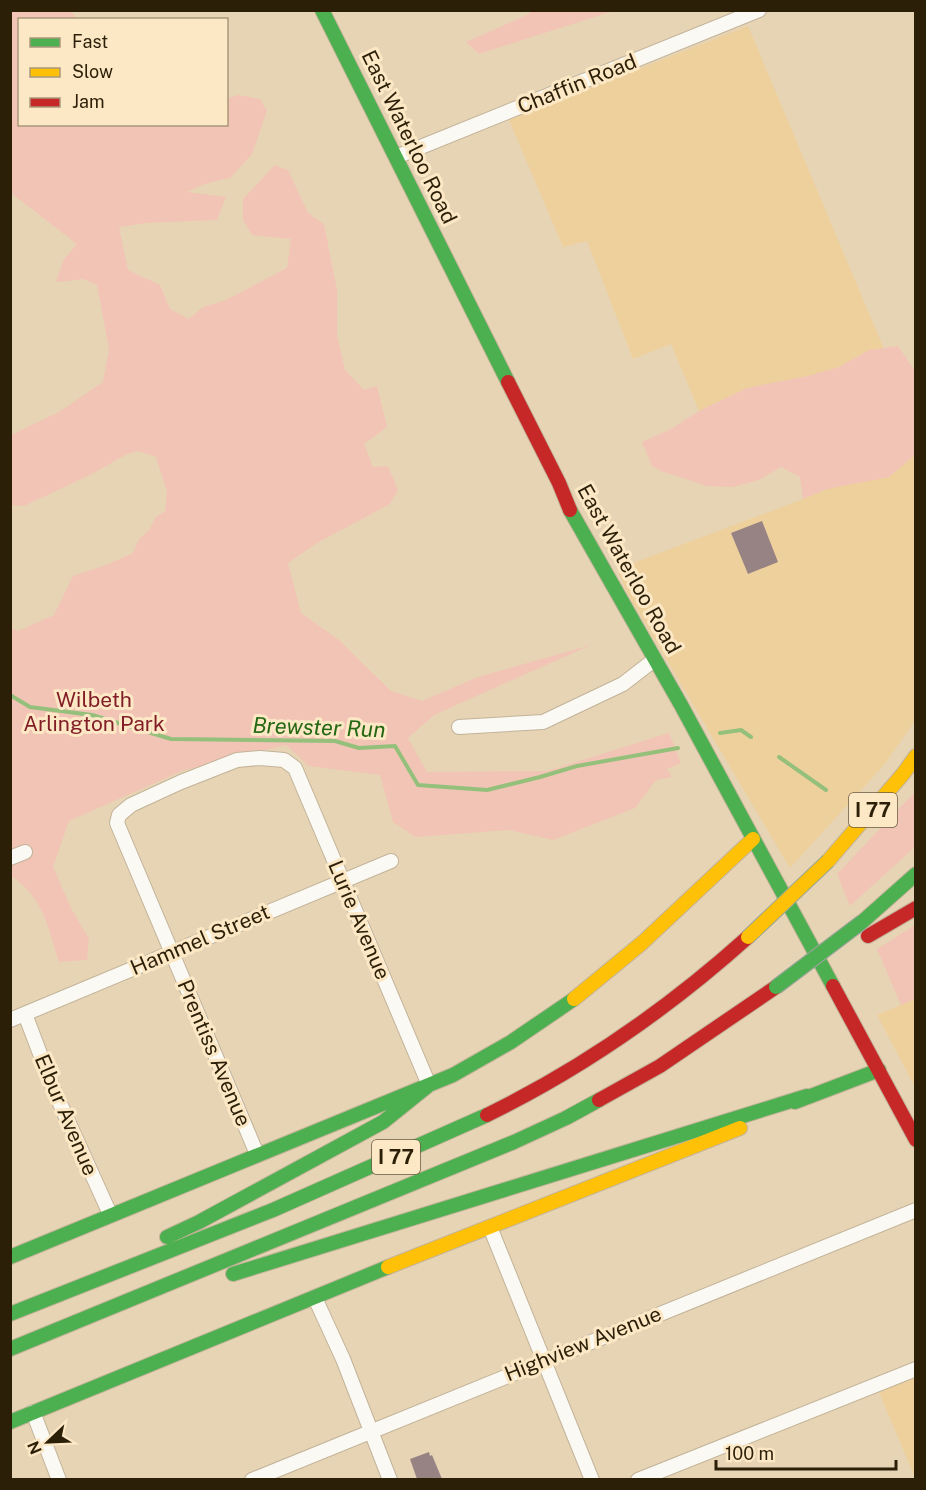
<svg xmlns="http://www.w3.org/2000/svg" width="926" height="1490" font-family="'Public Sans',sans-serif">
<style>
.built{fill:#eed09d}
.green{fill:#f2c4b5}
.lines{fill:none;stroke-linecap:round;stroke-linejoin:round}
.stream{stroke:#94c07b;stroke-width:4}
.building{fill:#988384}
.street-casing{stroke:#c2b399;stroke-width:16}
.fast-casing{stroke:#c2b399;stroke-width:16}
.slow-casing{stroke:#c2b399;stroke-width:16}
.jam-casing{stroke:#c2b399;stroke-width:16}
.street{stroke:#fbf9f4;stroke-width:14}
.fast{stroke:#4caf50;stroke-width:14}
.slow{stroke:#ffc107;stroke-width:14}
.jam{stroke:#c62828;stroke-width:14}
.fast-bridge-casing{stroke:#97a597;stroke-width:16;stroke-linecap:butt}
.slow-bridge-casing{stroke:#97a597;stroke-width:16;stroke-linecap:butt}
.fast-bridge{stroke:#4caf50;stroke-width:14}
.slow-bridge{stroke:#ffc107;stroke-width:14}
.labels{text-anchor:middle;stroke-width:6;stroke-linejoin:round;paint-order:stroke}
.shield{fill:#fde8c6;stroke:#6b5b41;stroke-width:1.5}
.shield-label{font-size:20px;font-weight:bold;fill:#2c1f08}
.street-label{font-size:21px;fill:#2c1f08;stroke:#fde8c6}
.park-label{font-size:21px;fill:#811e28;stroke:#fde8c6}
.water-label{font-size:22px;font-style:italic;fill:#246712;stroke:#fde8c6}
</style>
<rect width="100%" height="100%" fill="#e7d4b4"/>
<path class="built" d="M748,26l136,323 -15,1 -30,17 -31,9 -61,12 -48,23 -28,-67 -38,15 -46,-118 -24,6 -54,-127z
M915,451v270l-31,44 -94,103 -163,-275 -10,-24 186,-70z
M915,999v88l-38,-72z
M915,1377v101l-36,-86z"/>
<path class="green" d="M11,11h60l6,8 -57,1v104h206l1,-25 11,-4 22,4 7,12 -15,43 -22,24 -26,6 -17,8 39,5 -9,23 -71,3 -27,4 9,43 32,15 10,24 19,10 14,-12 23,-7 61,-32 4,-29 -39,-4 -9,-15v-21l32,-34 13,5 20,43 16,11 13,66v45l8,35 19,20 13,-4 10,41 -23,17 9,23 15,-1 10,24 -8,14 -73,39 -29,20 13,50 38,27 52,51 31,10 56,-24 113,-32 -157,70 -26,23 19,34 120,-1 122,-38 12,30 -14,6 5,8 -16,3 -21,28 -82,32 -44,-10 -94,7 -22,-15 -13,-47 -71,-9 -23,-21 -104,26 -113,50 -16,46 18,41 18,31 -2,21 -28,2c-11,-34 -16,-66 -48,-86l-1,-248 8,3 36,-16 19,-39 33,-11 27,-12 6,-14 11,-10 5,-11 10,-7 2,-19 -11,-35 -17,-6 -12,3 -33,19 -70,33 -13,-1v-70l48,-23 44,-30 6,-33 -12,-64 -14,-6 -23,3 -4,-1 8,-22 13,-15 -66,-51z
M531,11l1,-1 81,1 -134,43 -13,-12 63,-28z
M898,346l17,25v84l-26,22 -62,12 -24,10 -3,-22 -19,-10 -22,13 -26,7 -26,-1 -46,-15 -9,-5 -10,-24 29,-13 28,-18 48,-23 61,-12 31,-9 30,-17z
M915,792v55l-65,59 -13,-32z
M915,925v74l-14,6 -24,-56z"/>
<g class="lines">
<path class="stream" d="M10,695l20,12 62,8 79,24 164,2 24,7 36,-2 23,39 69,5 53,-13 37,-11 101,-18
M720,733l21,-3 10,7
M779,757l47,33"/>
</g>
<path class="building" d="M762,521l16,41 -30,12 -17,-41z
M429,1452l1,4 2,-1 10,24h-25l-7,-20z"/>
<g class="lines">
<g class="street-casing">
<path id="street" d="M396,157l363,-147
M459,727l84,-5 80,-38 31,-24
M10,858l15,-6
M25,1014l28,74 57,126
M10,1020l381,-159
M257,1154l-140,-331 2,-8 12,-10 50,-23 56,-22 23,-2 24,2 11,8 134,317
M490,1227l102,253
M315,1298l28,61 47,121
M33,1412l26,68
M252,1480l664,-270
M638,1480l278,-111"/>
</g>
<g class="fast-casing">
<path id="fast" d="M322,10l186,372
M570,510l111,195 152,281
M862,922l54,-48
M795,1102l84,-32
M167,1237l32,-15 184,-100 46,-37
M10,1257l443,-182 58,-33 63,-43
M233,1274l574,-178
M10,1314l263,-104 214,-95
M10,1349l504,-207 52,-24 33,-18
M10,1422l378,-155"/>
</g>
<g class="slow-casing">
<path id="slow" d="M828,861l75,-87 13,-18
M574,999l68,-56 111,-104
M388,1267l352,-139"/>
</g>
<g class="jam-casing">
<path id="jam" d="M508,382l51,101 11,27
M868,936l48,-28
M833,986l83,154
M599,1100l61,-34 116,-79
M487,1115c96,-47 182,-107 261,-178"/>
</g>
<use href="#street" class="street"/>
<use href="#fast" class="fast"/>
<use href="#slow" class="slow"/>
<use href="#jam" class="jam"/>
<g class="fast-bridge-casing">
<path id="fast-bridge" d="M776,987l86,-65"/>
</g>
<g class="slow-bridge-casing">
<path id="slow-bridge" d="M748,937l80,-76"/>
</g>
<use href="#fast-bridge" class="fast-bridge"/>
<use href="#slow-bridge" class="slow-bridge"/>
</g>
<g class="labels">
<g class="shield">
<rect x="849" y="793" width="48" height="34" rx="4.5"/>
<rect x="372" y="1140" width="48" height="34" rx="4.5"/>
</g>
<g class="shield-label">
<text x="873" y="817">I 77</text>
<text x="396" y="1164">I 77</text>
</g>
<g class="street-label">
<text transform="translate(577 84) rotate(-22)" y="7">Chaffin Road</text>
<text transform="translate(409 137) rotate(64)" y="7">East Waterloo Road</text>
<text transform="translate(629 569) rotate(61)" y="7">East Waterloo Road</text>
<text transform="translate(359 920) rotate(67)" y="7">Lurie Avenue</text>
<text transform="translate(200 940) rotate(-23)" y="7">Hammel Street</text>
<text transform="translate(214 1053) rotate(67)" y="7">Prentiss Avenue</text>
<text transform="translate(66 1115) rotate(67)" y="7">Elbur Avenue</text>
<text transform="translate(583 1344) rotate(-22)" y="7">Highview Avenue</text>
</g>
<g class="park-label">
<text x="94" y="707">Wilbeth<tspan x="94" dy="24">Arlington Park</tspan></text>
</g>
<g class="water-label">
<text transform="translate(319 727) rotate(2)" y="8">Brewster Run</text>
</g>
</g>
<rect width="926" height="1490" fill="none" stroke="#2c1f08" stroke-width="24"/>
<rect x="18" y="18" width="210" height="108" fill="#fde8c6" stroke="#a9987a" stroke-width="1.5"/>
<rect x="30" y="38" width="30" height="9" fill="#4caf50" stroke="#a9987a" stroke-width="1.5"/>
<text x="72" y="48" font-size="18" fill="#2c1f08">Fast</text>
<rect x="30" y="68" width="30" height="9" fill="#ffc107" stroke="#a9987a" stroke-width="1.5"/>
<text x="72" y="78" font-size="18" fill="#2c1f08">Slow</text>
<rect x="30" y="98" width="30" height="9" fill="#c62828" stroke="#a9987a" stroke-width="1.5"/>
<text x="72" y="108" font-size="18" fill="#2c1f08">Jam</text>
<g transform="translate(48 1442) rotate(247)" stroke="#fde8c6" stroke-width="4.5" paint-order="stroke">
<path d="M0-4.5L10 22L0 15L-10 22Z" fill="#2c1f08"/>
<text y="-9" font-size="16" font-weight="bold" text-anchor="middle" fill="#2c1f08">N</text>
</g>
<path d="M716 1460v9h180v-9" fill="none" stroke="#2c1f08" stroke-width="3"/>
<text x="725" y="1460" font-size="18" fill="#2c1f08" stroke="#fde8c6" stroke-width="4.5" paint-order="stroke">100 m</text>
</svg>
